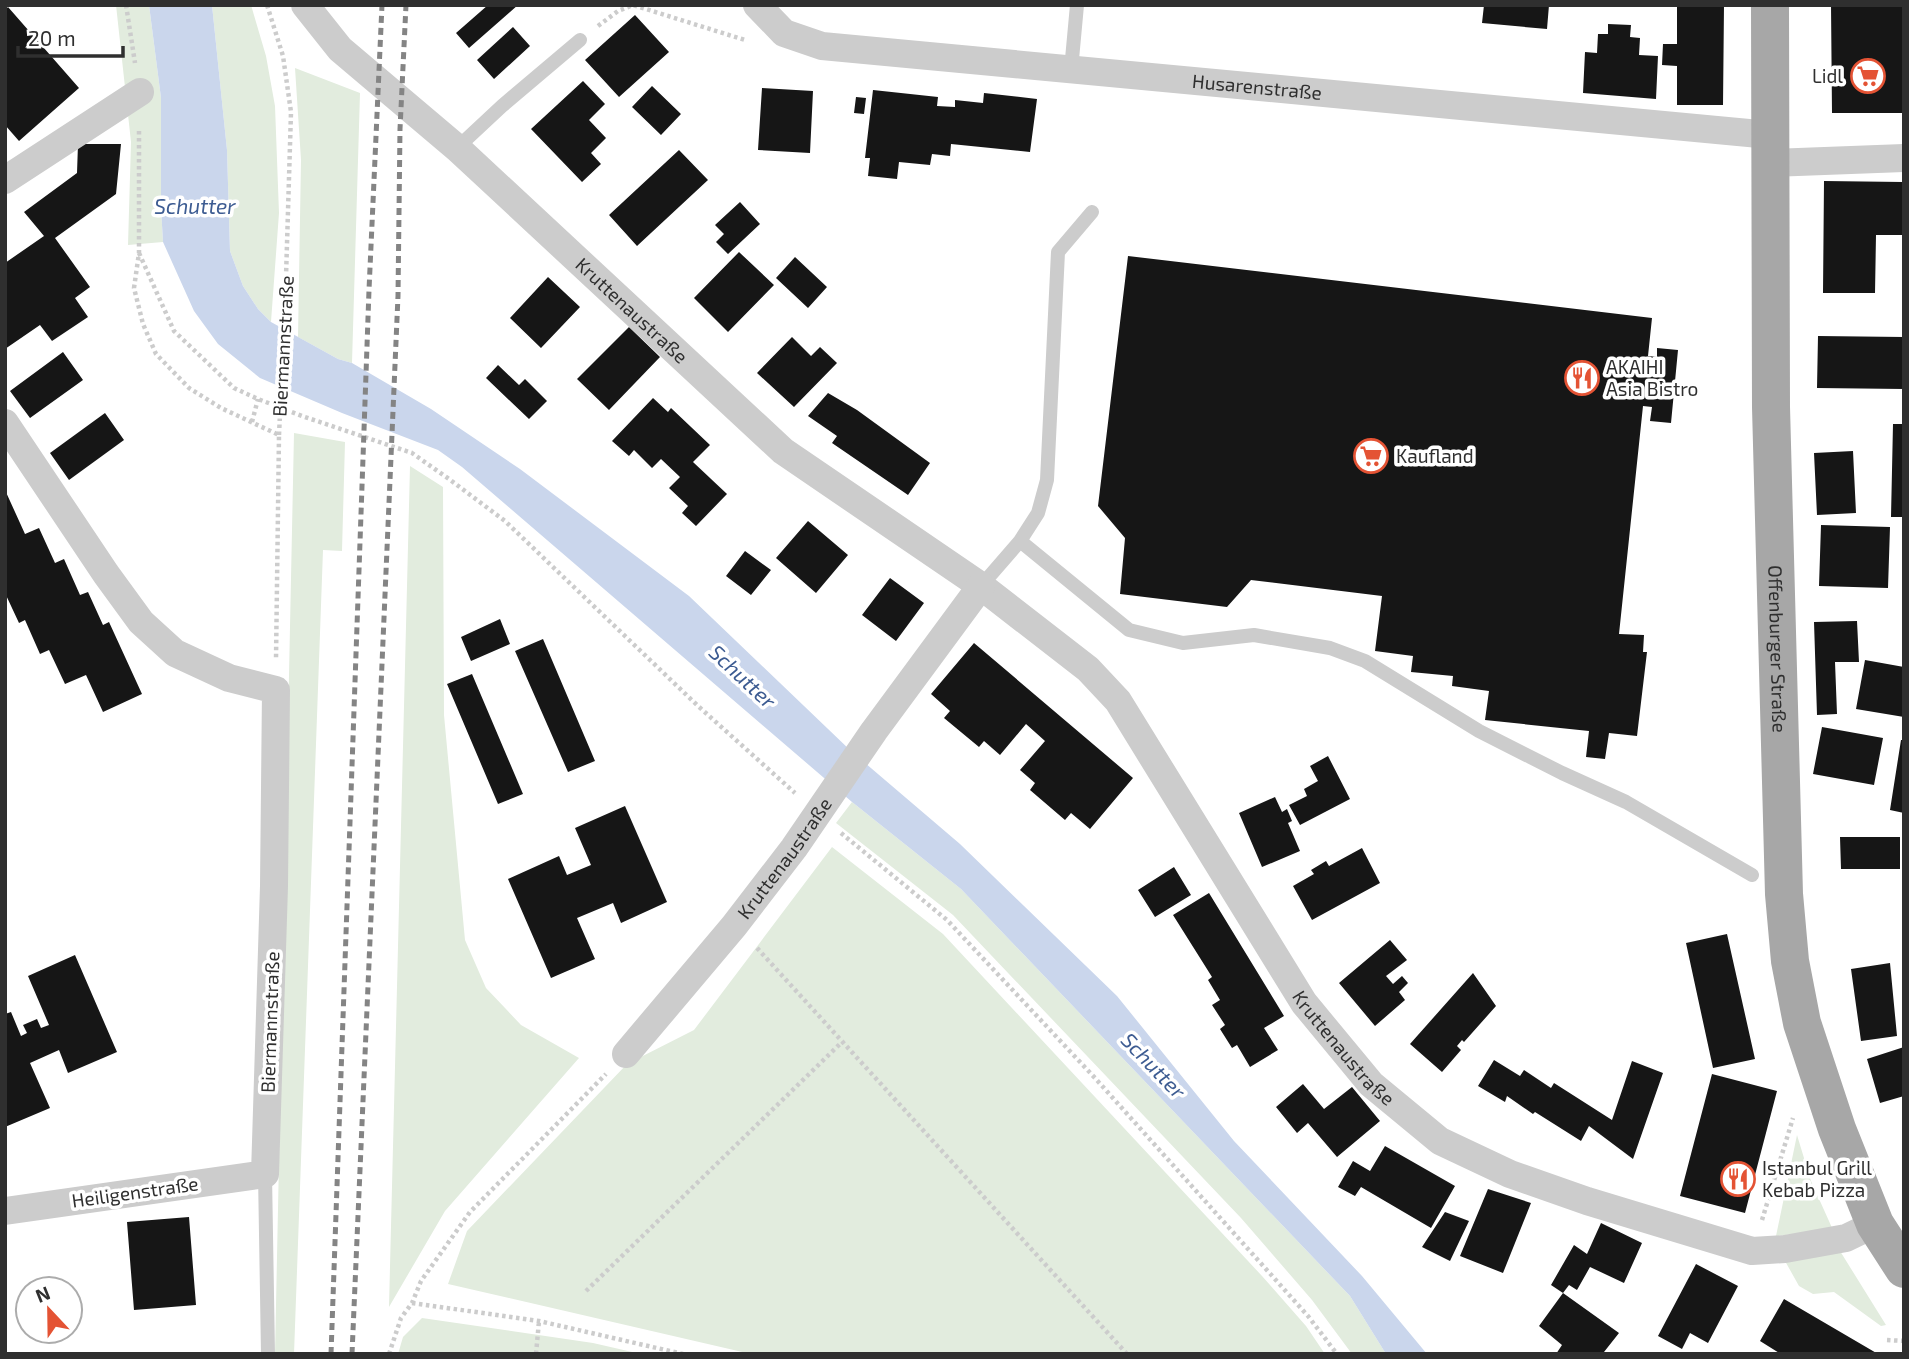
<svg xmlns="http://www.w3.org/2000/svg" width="1909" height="1359" font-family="'Exo 2',sans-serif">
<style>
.green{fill:#e2ecde}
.water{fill:#cad6ec}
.building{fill:#161616}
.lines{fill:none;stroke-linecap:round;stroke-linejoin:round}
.path{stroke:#ccc;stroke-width:4.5;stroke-dasharray:3.5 3.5;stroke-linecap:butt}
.service{stroke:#ccc;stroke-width:14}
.minor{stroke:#ccc;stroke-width:28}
.primary{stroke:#a7a7a7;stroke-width:38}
.rail{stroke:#848484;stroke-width:5;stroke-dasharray:7 5;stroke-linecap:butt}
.path-bridge{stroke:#ccc;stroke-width:4.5;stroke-dasharray:3.5 3.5;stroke-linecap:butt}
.labels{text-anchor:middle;stroke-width:7;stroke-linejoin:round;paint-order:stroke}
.poi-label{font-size:19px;fill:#2f2f2f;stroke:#fff;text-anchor:start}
.street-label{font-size:19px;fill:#2f2f2f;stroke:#fff}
.water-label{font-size:21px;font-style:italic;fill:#3d5c92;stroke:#fff}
</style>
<rect width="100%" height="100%" fill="#fff"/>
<path class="green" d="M116,5h33l12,93v110l2,34 -35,3 3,-103z
M212,5h39l15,51 9,50 4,107 -8,109 -13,-13 -15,-23 -13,-35 -3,-101z
M295,68l65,25 -8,270 -14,-4 -40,-22 3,-177z
M294,433l51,9 -3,109 -19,-1 -29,804h-19z
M410,466l33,21 1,228 21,225 21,48 35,37 58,33 -134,153 -56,96z
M852,802l109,87 389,407 36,58h-34l-40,-54 -71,-82 -288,-303 -117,-92z
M832,847l111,87 319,342 44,50 19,28h-574l-303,-70 19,-53 160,-167 67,-34z
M1797,1135l14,46 22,49 -57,6z
M1840,1251l46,74 -5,1 -47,-34 -21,2 -14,-8 -14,-25z
M422,1318l171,25 48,11h-243l5,-17z"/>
<path class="water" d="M149,5h63l15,145 3,101 13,35 15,23 13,13 67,37 14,4 79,46 89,60 169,127 162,155 109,93 157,152 117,145 128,135 65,78h-41l-36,-58 -389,-407 -109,-87 -390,-335 -24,-17 -96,-37 -82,-35 -42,-34 -24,-33 -31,-69 -2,-34v-110z"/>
<path class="building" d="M488,5h30l-49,43 -13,-15z
M1484,5h65l-2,24 -65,-6z
M1677,5h47l-1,100h-46v-39l-15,-1 1,-21h14z
M1831,5h73v108h-72z
M8,7l71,81 -60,53 -14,-16v-115z
M635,15l34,37 -50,45 -34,-37z
M1608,24l23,1 -1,12 10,1 -1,17 19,1 -2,43 -73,-6 2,-41 12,1 1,-19h10z
M513,27l17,19 -36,33 -17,-19z
M583,81l22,23 -16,16 17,18 -15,15 10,11 -19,18 -51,-53z
M652,86l29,28 -20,21 -29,-28z
M762,88l51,3 -3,62 -52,-3z
M873,90l65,7 -1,9 18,1v-7l28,3 1,-10 53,6 -7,53 -79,-8 -1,12 -18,-2 -2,11 -31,-3 -2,17 -29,-3 2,-18h-5z
M856,97l10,1 -2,16 -10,-1z
M78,144h43l-5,50 -61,44 35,49 -15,11 13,19 -36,24 -12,-16 -35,24v-86l39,-27 -20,-24 53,-39z
M679,150l29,30 -71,66 -28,-31z
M1824,181l79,1 -1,53h-26l-1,58h-52z
M740,202l20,22 -32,30 -12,-12 8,-8 -9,-9z
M739,252l35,33 -46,47 -34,-34z
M1128,256l524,62 -4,38 9,1v-9l21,2 -7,73 -21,-2 2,-14 -9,-1 -24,228 25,1 -1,17h4l-10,84 -28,-3 -4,26 -19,-2 3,-26 -104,-11 4,-29 -37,-5 1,-10 -42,-4 2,-16 -38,-5 7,-55 -131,-16 -24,27 -107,-13 5,-56 -27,-32z
M795,257l32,30 -19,21 -32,-30z
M548,277l32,30 -39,41 -31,-30z
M629,327l31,30 -51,53 -32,-31z
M1818,336l86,1v52l-87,-1z
M792,337l19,19 9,-9 17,16 -43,44 -37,-34z
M63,352l20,28 -53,38 -20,-27z
M498,365l21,20 6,-6 22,22 -18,18 -43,-41z
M828,393l29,17 73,53 -22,32 -76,-52 5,-7 -29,-20z
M653,398l15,14 3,-4 39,37 -17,17 34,32 -31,32 -14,-13 6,-7 -19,-18 11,-11 -19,-18 -9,9 -18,-18 -5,6 -17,-15z
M105,413l19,27 -55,40 -19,-27z
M1893,424h11v93h-13z
M1853,451l3,62 -39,2 -3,-62z
M5,490l20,44 14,-6 16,35 9,-4 16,36 8,-3 15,33 6,-3 33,72 -39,18 -17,-37 -21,9 -16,-34 -9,4 -15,-34 -6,3 -14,-30z
M808,521l40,34 -32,38 -40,-35z
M1821,525l69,2 -2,61 -69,-2z
M745,551l26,19 -20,25 -25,-19z
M890,578l34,25 -28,38 -34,-26z
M500,619l10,25 -39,17 -10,-24z
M1857,621l2,41h-24l2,52 -20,1 -3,-93z
M543,639l52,122 -27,11 -53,-121z
M974,643l159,135 -43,51 -19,-16 -6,7 -35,-30 5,-7 -15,-13 25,-29 -19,-17 -26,31 -16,-14 -5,6 -35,-29 6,-7 -19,-17z
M1865,660l39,7v50l-48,-8z
M472,674l51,120 -25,10 -51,-120z
M1822,727l61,11 -9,47 -61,-11z
M1901,740h3v73l-14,-3z
M1328,756l22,43 -50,26 -11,-20 18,-9 -3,-7 14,-8 -8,-15z
M1275,797l7,15 5,-3 5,12 -4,2 12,28 -38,16 -23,-54z
M625,806l42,96 -46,21 -8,-20 -36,15 18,41 -44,19 -43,-99 51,-23 8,19 24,-10 -16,-37z
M1840,837h60v32h-59z
M1362,848l18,35 -68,37 -19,-34 21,-12 -3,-4 15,-9 3,5z
M1174,867l17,28 -36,22 -17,-27z
M1209,893l75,123 -20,12 14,22 -28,17 -13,-22 -5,3 -12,-19 5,-4 -13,-20 8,-5 -12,-20 4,-3 -39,-62z
M1727,934l28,125 -42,9 -27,-125z
M1390,940l17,20 -21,16 7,8 9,-8 6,7 -9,9 6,8 -30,26 -36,-43z
M75,955l42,97 -49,21 -9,-23 -29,13 20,45 -45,19v-113l6,-2 10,24 6,-3 -4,-8 14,-6 4,9 8,-3 -21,-49z
M1890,963l7,73 -36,5 -10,-72z
M1473,973l23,33 -32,36 -2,-2 -5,6 4,4 -19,22 -32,-28z
M1904,1047v49l-24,7 -13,-44z
M1494,1060l26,16 4,-6 27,18 3,-5 58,37 20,-59 31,12 -30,86 -44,-33 -8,15 -46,-29 -2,2 -26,-18 -2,6 -27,-16z
M1712,1074l65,17 -32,122 -65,-17z
M1303,1084l21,25 28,-22 28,34 -43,36 -29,-34 -11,10 -21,-26z
M1385,1146l70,40 -24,42 -70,-41 -6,9 -17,-9 15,-26 17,10z
M1488,1189l43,14 -28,70 -43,-17z
M1445,1212l24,9 -19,40 -28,-14z
M189,1217l7,88 -62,5 -7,-88z
M1601,1223l41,20 -18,40 -34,-16 -13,23 -8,-5 -6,8 -12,-8 23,-40 13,9z
M1696,1264l42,22 -30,57 -18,-10 -8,16 -24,-13z
M1563,1293l56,40 -15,19 4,2h-52l6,-9 -23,-19z
M1784,1299l94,55h-97l-21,-13z"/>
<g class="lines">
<path class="path" d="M126,5l9,58
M267,5l16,51 8,56 -6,198
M598,26l20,-15 15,-6 112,35
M139,131v122l-5,35 9,36 13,30 33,34 32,20 58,27 -3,224
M139,253l35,78 60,57 24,11 44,17 110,37 37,26 56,42 193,185 97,87
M252,422l6,-23
M841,833l106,87 148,158 213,238 29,38
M757,948l370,406
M1762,1220l31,-102
M586,1291l256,-249
M412,1303l127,18 144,33
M1887,1340l17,1
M389,1354l12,-36 11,-15 9,-22 49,-69 136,-138
M536,1354l3,-33"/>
<path class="service" d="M1071,70l6,-65
M457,148l45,-42 78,-66
M1020,541l109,89 54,13 71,-8 76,13 35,13 114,70 83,42 64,29 126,73
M981,586l39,-45 18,-28 9,-33 11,-228 34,-40
M265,1174l3,180"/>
<g class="minor">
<path id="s1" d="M305,5l35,44 117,99 326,303 198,135 107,83 30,32 186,302 67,81 69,57 70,33 77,27 165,50 33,-2 61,-11 29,-14"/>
<path id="s2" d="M757,5l27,28 38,13 948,89"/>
<path d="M1771,163l133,-5"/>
<path d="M5,180l135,-88"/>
<path d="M5,423l101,151 35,48 34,31 54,25 47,12 -2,196 -9,288 -260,37"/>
<path id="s3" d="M626,1054l108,-128 60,-78 80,-117 107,-145"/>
</g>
<path class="primary" id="s4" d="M1770,5l1,402 13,487 6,67 12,62 35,106 38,95 29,45"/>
<path class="rail" d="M331,1354l38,-1064 13,-285
M352,1354l46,-1058 2,-167 6,-124"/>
<path class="path-bridge" d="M279,435l6,-125"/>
</g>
<defs>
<g id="supermarket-ring" transform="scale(1.75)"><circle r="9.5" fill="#fff" stroke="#e45334" stroke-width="1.5"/><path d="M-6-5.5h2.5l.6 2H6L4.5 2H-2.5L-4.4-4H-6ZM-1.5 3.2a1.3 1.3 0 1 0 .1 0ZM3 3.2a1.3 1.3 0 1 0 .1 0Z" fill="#e45334"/></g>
<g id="restaurant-ring" transform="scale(1.75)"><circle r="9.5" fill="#fff" stroke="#e45334" stroke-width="1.5"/><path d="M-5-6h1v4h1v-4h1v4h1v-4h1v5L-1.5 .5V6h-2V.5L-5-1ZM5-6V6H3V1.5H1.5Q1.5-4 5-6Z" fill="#e45334"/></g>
</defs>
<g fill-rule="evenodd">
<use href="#supermarket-ring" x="1868" y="76"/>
<use href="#restaurant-ring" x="1582" y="378"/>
<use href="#supermarket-ring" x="1371" y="456"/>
<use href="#restaurant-ring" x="1738" y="1179"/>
</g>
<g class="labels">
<g class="poi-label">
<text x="1843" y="83" text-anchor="end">Lidl</text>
<text x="1606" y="374">AKAIHI<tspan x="1606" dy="22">Asia Bistro</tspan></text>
<text x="1396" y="463">Kaufland</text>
<text x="1762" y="1175">Istanbul Grill<tspan x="1762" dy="22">Kebab Pizza</tspan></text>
</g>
<g class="street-label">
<text dy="7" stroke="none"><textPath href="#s2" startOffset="516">Husarenstraße</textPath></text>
<text dy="7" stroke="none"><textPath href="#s1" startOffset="448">Kruttenaustraße</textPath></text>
<text transform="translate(283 346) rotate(-87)" y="7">Biermannstraße</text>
<text dy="7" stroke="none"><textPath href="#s4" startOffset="644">Offenburger Straße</textPath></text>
<text dy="7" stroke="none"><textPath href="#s3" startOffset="252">Kruttenaustraße</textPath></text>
<text transform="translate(270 1022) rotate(-88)" y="7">Biermannstraße</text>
<text dy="7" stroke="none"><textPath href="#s1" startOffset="1488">Kruttenaustraße</textPath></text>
<text transform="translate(135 1192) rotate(-8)" y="7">Heiligenstraße</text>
</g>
<g class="water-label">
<text x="195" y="214">Schutter</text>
<text transform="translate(742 677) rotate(43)" y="7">Schutter</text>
<text transform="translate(1153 1066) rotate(46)" y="7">Schutter</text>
</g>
</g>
<rect width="1909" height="1359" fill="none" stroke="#2f2f2f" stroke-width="14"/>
<g transform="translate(49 1310) rotate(338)"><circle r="33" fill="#ffffff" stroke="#acacac" stroke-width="2"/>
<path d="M0-5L12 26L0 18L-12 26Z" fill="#e45334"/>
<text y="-10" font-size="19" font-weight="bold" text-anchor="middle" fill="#2f2f2f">N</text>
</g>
<path d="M18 46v10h105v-10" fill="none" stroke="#2f2f2f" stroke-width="3.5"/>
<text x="28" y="46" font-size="21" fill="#2f2f2f" stroke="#ffffff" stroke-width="5" paint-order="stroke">20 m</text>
</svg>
